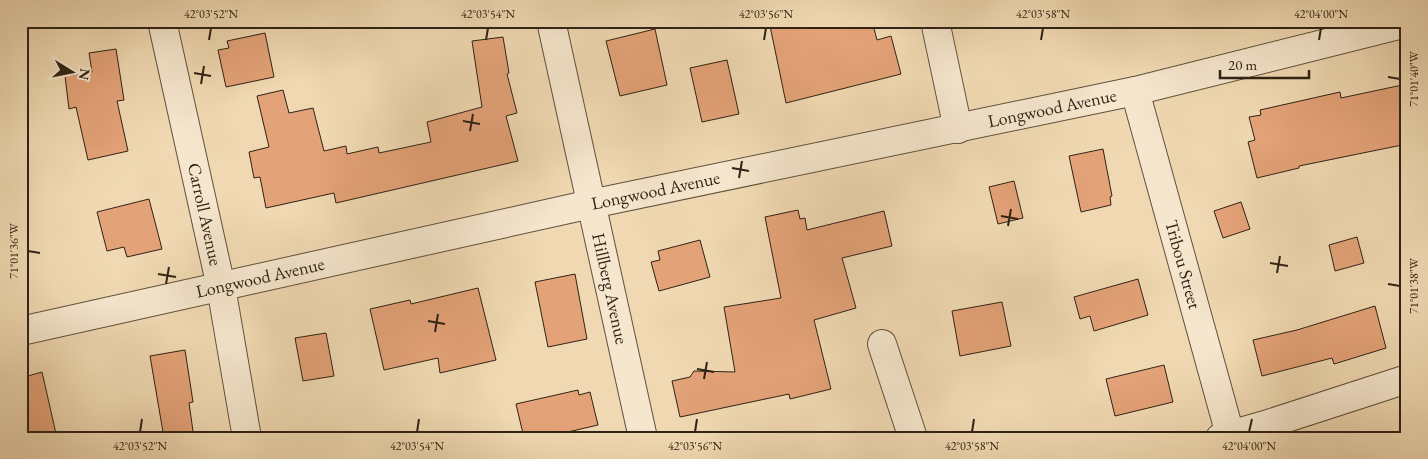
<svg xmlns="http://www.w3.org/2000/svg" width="1428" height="459" font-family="'EB Garamond',serif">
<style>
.building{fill:#e4a278;stroke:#2f2216}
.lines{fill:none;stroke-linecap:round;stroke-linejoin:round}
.minor-casing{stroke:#5f503d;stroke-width:30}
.minor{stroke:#f5e6cd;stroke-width:28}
.ticks{fill:none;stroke:#2f2216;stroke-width:2}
.labels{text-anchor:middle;stroke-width:4;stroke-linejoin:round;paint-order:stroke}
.street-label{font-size:18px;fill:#2f2216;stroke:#f5e6cd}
.neatline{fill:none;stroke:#2f2216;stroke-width:2}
.ticks-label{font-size:12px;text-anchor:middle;fill:#2f2216}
</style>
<rect width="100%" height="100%" fill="#f0d9b2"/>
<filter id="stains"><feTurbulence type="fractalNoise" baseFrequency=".004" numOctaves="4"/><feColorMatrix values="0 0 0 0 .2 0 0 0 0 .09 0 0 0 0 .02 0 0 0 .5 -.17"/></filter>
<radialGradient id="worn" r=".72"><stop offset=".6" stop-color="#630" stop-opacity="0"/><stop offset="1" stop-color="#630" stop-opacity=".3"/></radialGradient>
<path class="building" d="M769,21h103l5,19 14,-4 10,38 -115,29z
M655,29l12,56 -47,11 -14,-55z
M265,33l9,44 -48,10 -8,-37 11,-2 -2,-7z
M503,37l6,36 -2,1 10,39 -11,3 12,45 -182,42 -2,-10 -68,15 -6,-31 -6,1 -5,-26 20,-5 -12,-51 26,-6 6,23 24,-5 11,43 22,-5 1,8 31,-7 1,6 52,-11 -4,-20 55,-15 -10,-66z
M116,49l8,51 -7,1 11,50 -40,9 -12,-53 -7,2 -4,-33 27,-4 -3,-19z
M727,60l12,54 -37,8 -12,-54z
M1407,84v60l-108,22v2l-42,10 -9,-36 7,-2 -6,-23 12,-2 -1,-5 80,-18 1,6z
M1103,149l9,47 -2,1 1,8 -30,7 -12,-56z
M1014,181l9,37 -25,6 -9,-37z
M149,199l13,50 -35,8 -3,-10 -17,4 -10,-39z
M1241,202l9,27 -27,9 -9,-27z
M798,210l2,9 5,-1 2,12 77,-19 8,35 -50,12 14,50 -42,12 17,69 -41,10 -1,-5 -109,23 -8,-36 18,-4 4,-6 41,1 -11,-65 57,-9 -16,-81z
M1357,237l7,26 -29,8 -6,-26z
M700,240l10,37 -51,14 -8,-29 9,-2 -2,-9z
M575,274l12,65 -39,8 -13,-65z
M1138,279l10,36 -54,16 -4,-15 -10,3 -6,-22z
M478,288l18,72 -56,13 -2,-15 -54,12 -14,-61 40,-9 1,4z
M1002,302l9,44 -51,10 -8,-45z
M1375,306l11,42 -52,16 -2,-6 -70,18 -9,-36 44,-10z
M326,333l8,43 -31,5 -8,-43z
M185,350l8,52 -4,1 5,35h-30l-14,-82z
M1164,365l9,37 -58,14 -9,-37z
M42,372l15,66h-36v-60z
M578,390l1,5 11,-3 8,33 -56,13h-18l-8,-34z"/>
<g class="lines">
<g class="minor-casing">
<g id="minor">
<path id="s1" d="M162,21l59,266 26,151"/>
<path id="s2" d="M551,21l92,417"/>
<path d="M935,21l23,108"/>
<path id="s3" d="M1135,91l96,347"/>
<path id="s4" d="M21,331l570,-127 544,-113 272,-68"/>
<path d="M882,344l31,94"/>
<path d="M1220,438l45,-13 142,-46"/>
</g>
</g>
<use href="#minor" class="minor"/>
</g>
<path class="ticks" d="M209,40l2,-12M486,40l2,-12M764,40l2,-12M1041,40l2,-12M1319,40l2,-12M194,73l17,3M1388,77l12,2M201,84l3,-18M463,121l17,3M470,131l3,-17M732,168l17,3M739,178l3,-17M1001,216l17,3M1008,226l3,-17M28,251l12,2M1270,263l18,3M1277,273l3,-17M158,274l18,3M166,284l3,-17M1388,284l12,2M428,321l17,3M435,332l3,-18M697,369l17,3M704,379l3,-17M140,432l2,-13M417,432l2,-13M695,432l2,-13M972,432l2,-13M1249,432l3,-13"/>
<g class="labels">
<g class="street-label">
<text dy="6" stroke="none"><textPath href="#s4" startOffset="1055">Longwood Avenue</textPath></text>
<text dy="6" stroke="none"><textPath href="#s4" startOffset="650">Longwood Avenue</textPath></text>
<text dy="6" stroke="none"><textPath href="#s1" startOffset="198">Carroll Avenue</textPath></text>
<text dy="6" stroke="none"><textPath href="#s3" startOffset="180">Tribou Street</textPath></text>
<text dy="6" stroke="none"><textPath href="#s4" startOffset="245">Longwood Avenue</textPath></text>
<text dy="6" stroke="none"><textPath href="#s2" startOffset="274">Hillberg Avenue</textPath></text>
</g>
</g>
<rect width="1428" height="459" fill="none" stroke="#f0d9b2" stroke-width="55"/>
<g transform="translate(72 72) rotate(100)" stroke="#f5e6cd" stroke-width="4" paint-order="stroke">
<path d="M0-4L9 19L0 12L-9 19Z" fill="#2f2216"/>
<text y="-8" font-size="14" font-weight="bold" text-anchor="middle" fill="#2f2216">N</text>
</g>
<path d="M1220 70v8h89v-8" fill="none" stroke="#2f2216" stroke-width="2.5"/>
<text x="1228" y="70" font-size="15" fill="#2f2216" stroke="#f5e6cd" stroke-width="4" paint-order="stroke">20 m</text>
<rect x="28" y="28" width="1372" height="404" class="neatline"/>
<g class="ticks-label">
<text x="211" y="18">42°03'52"N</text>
<text x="488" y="18">42°03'54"N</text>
<text x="766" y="18">42°03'56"N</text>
<text x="1043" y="18">42°03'58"N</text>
<text x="1321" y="18">42°04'00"N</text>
<text transform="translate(1414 79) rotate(-90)" y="4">71°01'40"W</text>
<text transform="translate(14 251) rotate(-90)" y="4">71°01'36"W</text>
<text transform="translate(1414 286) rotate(-90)" y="4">71°01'38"W</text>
<text x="140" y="450">42°03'52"N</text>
<text x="417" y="450">42°03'54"N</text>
<text x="695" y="450">42°03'56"N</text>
<text x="972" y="450">42°03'58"N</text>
<text x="1249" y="450">42°04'00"N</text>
</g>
<rect width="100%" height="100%" filter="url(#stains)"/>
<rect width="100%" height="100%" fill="url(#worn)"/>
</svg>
